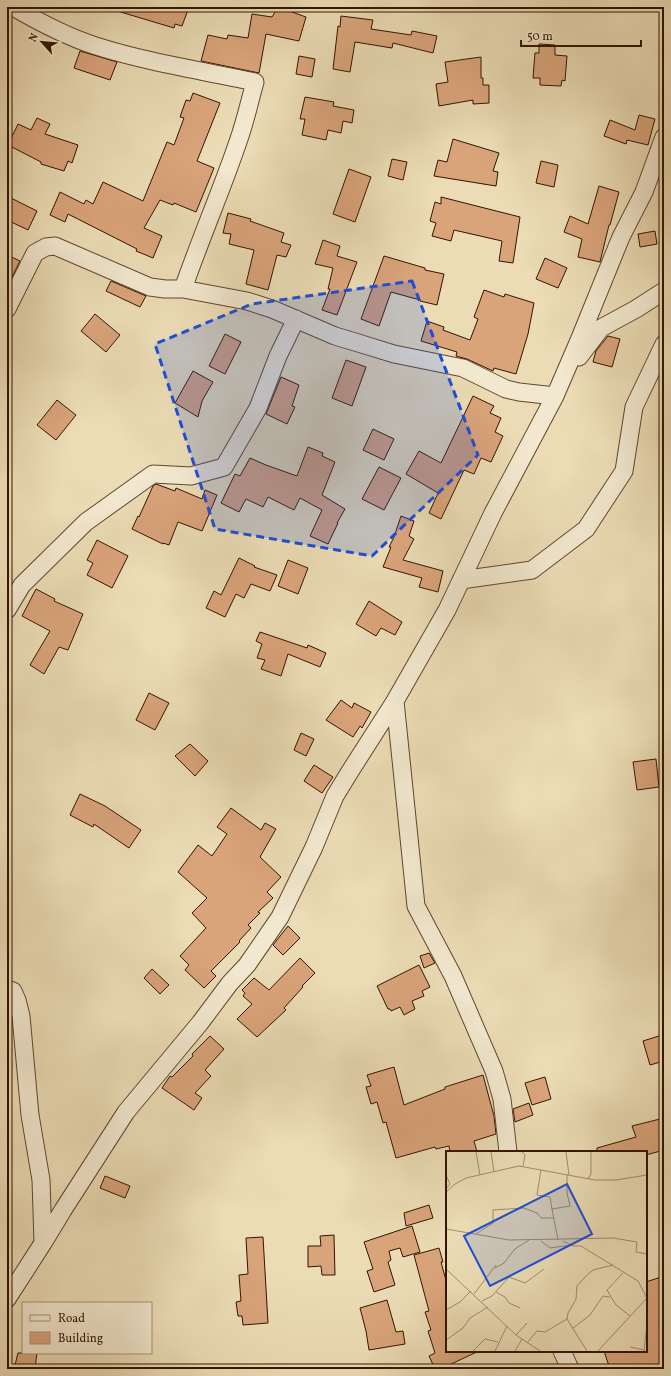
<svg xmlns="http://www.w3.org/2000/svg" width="671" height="1376" font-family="Vollkorn,serif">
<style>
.building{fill:#daa47b;stroke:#331400}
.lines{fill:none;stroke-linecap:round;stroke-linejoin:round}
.street-casing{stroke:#61462d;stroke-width:19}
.street{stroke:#f2e8cf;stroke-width:17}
.marked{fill:#1d4ed8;fill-opacity:0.2;stroke:#1d4ed8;stroke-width:3;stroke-dasharray:8 5;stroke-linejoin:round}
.inset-road{fill:none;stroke:#a18c6d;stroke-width:1}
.view{fill:#1d4ed8;fill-opacity:0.15;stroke:#1d4ed8;stroke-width:2}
.inset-edge{fill:none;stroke:#331400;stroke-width:2}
</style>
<rect width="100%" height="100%" fill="#ebdcb5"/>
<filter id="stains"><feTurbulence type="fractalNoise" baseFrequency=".005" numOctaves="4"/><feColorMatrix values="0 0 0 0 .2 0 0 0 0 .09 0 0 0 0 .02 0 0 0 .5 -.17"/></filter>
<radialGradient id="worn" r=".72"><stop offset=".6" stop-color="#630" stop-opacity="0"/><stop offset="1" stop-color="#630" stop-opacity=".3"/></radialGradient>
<path class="building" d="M115,7h74l-7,19 -7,-2 -1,4 -60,-18z
M278,7l28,10 -7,24 -33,-7 -7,39 -58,-12 7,-26 19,4 1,-4 20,3 4,-24 20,3z
M341,16l32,4 -2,9 40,6 1,-4 25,5 -4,17 -40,-10 -1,5 -37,-6 -5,30 -17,-3 5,-43 2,1z
M539,44l16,1v10l12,1 -2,25 -3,-1 -1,6 -21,-1v-7h-7l2,-25h4z
M80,51l37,11 -7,18 -36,-12z
M299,56l16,3 -3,18 -16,-3z
M481,57v21h2v7h6v18l-16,1v-4l-34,6 -3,-22 12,-2 -3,-20z
M193,93l27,10 -23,58 17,7 -18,44 -22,-9 -1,2 -13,-5 -16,28 18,8 -9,22 -17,-7 1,-2 -69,-35 -3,8 -15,-7 10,-23 24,12 2,-4 7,4 10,-22 40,19 24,-59 7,3 10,-27 -4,-1 6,-17 4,1z
M305,97l29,5 -1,4 21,4 -2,13 -9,-2 -2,12 -13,-3 -2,10 -24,-5 3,-16h-5z
M639,115l16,4 -7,26 -21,-5 -1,4 -22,-8 6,-16 25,10z
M37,118l13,6 -5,10 33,11 -6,18 -4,-2 -4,10 -23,-7v-2l-33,-17 10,-21 13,6z
M453,139l46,14 -6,18 5,1 -2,14 -62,-10 4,-16 9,2z
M392,159l15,3 -4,18 -15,-4z
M541,161l17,4 -4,22 -18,-4z
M349,169l22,8 -16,45 -22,-8z
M599,186l20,6 -9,33h-1l-9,37 -22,-5 4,-18 -18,-7 6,-16 18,8z
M7,196l30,15 -9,19 -21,-10z
M441,197l79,20 -7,46 -14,-2 3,-20 -48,-11 -3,11 -19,-5 4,-13 -6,-2 5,-19 6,2z
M228,213l23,6 -1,2 34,12 -3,9 10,3 -5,12 -9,-2 -9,35 -22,-6 8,-34 -25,-6 2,-10 -8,-1z
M655,231l2,13 -17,3 -2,-13z
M323,240l17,6 -3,10 20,6 -20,53 -15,-5 8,-21h-2l5,-21 -18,-4z
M7,255l13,6 -13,26z
M384,256l41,12v2l19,4 -7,31 -17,-4v-1l-29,-8 -12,34 -18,-7z
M545,258l22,10 -9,20 -22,-9z
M111,281l35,15 -6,11 -34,-16z
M484,290l20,7 1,-3 29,9 -6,31 -12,40 -22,-6 -1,3 -26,-12 -11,-3 1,-4 -36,-11 6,-20 17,6 -1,3 27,10 8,-21 -4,-2z
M95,314l25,21 -14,17 -25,-21z
M225,334l16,8 -16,32 -16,-8z
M608,336l12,3 -8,28 -19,-5 3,-11z
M346,360l20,7 -14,39 -20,-8z
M193,371l20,11 -11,19 -4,16 -23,-14z
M281,377l18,8 -7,21 3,1 -8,17 -21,-10z
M473,396l21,10 -4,7 11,5 -6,14 8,4 -12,26 -10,-4 -7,16 -10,-4 -23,49 -12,-6 9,-20 -32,-19 13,-23 22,12z
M57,400l19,15 -20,25 -19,-15z
M373,429l21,10 -10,21 -21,-10z
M308,447l15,6 -1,3 13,6 -13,33 23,14 -8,14h1l-10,21 -18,-8 12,-26 -22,-12 -6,12 -26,-13 -5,10 -17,-8 -7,13 -18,-9 14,-29 5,2 10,-18 16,7 31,11z
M379,467l22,11 -17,32 -22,-11z
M156,484l19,7 1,-3 26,11 3,-9 12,5 -15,36 -24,-9 -9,23 -6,-2v1l-31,-15 6,-13 1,1 14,-31z
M401,516l13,5 -5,15 5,3 -11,21 40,11 -5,21 -19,-5 3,-9 -39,-11 8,-20h-2l5,-10z
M97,540l31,16 -16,32 -25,-13 6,-12 -6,-3z
M239,558l16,8 -1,1 23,8 -7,16 -19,-7 -7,14 -8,-4 -11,23 -19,-9 8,-17 7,4z
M288,560l20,8 -10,26 -20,-8z
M36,589l19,10 -1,2 29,13 -15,36 -9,-3 -15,27 -14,-9 20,-34 -28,-15z
M369,601l33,21 -7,13 -14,-7 -5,8 -20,-12z
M260,632l47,16 1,-3 18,8 -6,14 -32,-13 -7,22 -20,-7 4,-9 -8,-2 5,-14 -6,-3z
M149,693l20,10 -14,27 -19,-10z
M341,700l11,8 2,-5 17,9 -9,16 -2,-2 -7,11 -27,-17z
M301,733l13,6 -8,17 -12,-6z
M190,744l18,17 -13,15 -20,-20z
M656,759l3,28 -22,3 -4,-28z
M314,765l19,12 -11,16 -18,-12z
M80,794l25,12 36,24 -12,18 -35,-24 -1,3 -23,-12z
M231,808l30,22 4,-7 11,6 -16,28 21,20 -14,15 6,6 -15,14 2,1 -12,12 3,3 -12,13 1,1 -29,29 5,5 -12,12 -19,-18 4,-5 -9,-9 26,-28 -14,-15 15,-15 -29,-26 20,-27 14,11 15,-22 -10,-7z
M288,926l12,12 -17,17 -10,-10z
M429,953l6,10 -11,5 -4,-12z
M300,958l15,15 -13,13 1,1 -19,21 2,2 -29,27 -20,-18 15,-15 -9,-8 2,-3 -3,-3 12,-12 15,12z
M419,965l11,22 -8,4 2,5 -12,5 3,8 -11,6 -4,-8 -9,4 -1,-2h-2l-11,-23z
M152,969l17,16 -9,9 -16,-16z
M662,1035l2,8v18l-14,4 -7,-24z
M210,1036l14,13 -19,21 6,6 -16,17 7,5 -8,12 -32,-22 8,-12 2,1 21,-21 -1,-2z
M394,1067l10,38 41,-16v-2l38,-12 11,41 2,18 -22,7 3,11h-27l-1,-6 -13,3 -1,-2 -39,11 -10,-36 -3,1 -6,-21 -6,2 -5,-17 5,-1 -4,-11z
M545,1077l6,22 -19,6 -7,-22z
M529,1103l4,12 -18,7 -2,-13z
M664,1118v32l-18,5v-3h-49v-4l39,-11 -4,-11z
M105,1176l25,10 -5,12 -25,-10z
M429,1205l4,13 -27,8 -2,-13z
M412,1226l8,26 -17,5 -3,-9 -11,3 2,9 -3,2 7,23 -21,7 -7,-21 6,-2 -9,-27z
M334,1235l1,40h-13l-1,-9 -13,1v-21h13l-1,-10z
M263,1237l5,86 -25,2 -1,-9h-4l-2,-14 5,-1 -2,-26 9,-1 -2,-36z
M439,1248l4,14h-2l6,22v67h32l-32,15v3h-12l-6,-13 6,-3 -7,-22 3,-1 -6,-18 4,-1 -15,-56z
M664,1276v93h-54l-6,-18h42v-69z
M387,1300l9,32 7,-1 2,13 -36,6 -3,-19 -6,-23z
M18,1353h19l-2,15 -20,-3z"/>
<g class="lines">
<g class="street-casing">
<path id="street" d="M13,7c26,15 54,30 83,39 50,16 107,25 159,36 -5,18 -9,36 -15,54 -17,51 -39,101 -57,153l64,12 25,8 63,27 20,6 39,12 69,14 43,21 13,3 36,4
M7,309l28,-56 11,-6 9,-1 95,41 15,2h18
M579,357l22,-29 35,-19 28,-18
M461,580l71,-10 54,-41 38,-58 10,-64 30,-63
M7,610l15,-25 64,-63 67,-48 38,2 33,-9 34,-59 20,-52 18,-37
M395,701l21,205 37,70 41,95 8,28 6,53
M7,989l6,2 4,9 4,16 9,99 11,65 2,63
M7,1299l36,-56 20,-33 63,-98 74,-89 30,-40 17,-18 33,-48 34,-70 21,-51 14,-23 46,-72 52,-91 46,-97 62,-117 25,-58 41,-101 23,-45 20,-55
M562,1351l8,18"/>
</g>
<use href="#street" class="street"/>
</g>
<path class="marked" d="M412,281l66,174 -106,101 -157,-27 -60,-185 97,-40z"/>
<g transform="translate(446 1151)">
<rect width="201" height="201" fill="#ebdcb5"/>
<path class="inset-road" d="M30,1l4,23M45,1l3,20M76,1l3,3 -2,11M120,1l3,23M95,19l-4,25 13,2 2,12M0,24l4,9 -4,5M142,28l3,-5v-22M0,41l9,-8 11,-6 53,-12 76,14h21l31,-5M0,78l63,11 104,-2 24,4 -1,10 11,2M30,83l17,-11v-13l31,-2 13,5 4,5h13M112,89l-6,-31 18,-3 -3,-13v-18M95,90l9,7 22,-3M117,90l10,5h8l57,35 9,17M49,117l9,-5 11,-14 14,-9M0,118l70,66 24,16M177,122l-16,17 9,15 14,11M50,141l9,5 4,6 11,5M28,143l22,-29M36,150l10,-5 17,-19 16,6 19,-14M0,159l14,-8 11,-11M127,177l17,-13 13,-19 7,1M70,184l11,-12M0,189l17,-12 7,-10 18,-11M81,192l10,-12 8,1 22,-13M184,196l14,3M27,200l12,-12 13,3M49,200l12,-25M69,200l7,-12M141,200l-20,-32 1,-6 8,-14 1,-13 9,-10 7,-6 20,-5M152,200l49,-53M198,200l3,-27"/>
<path class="view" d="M121,33l25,50 -102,52 -26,-50z"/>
<rect width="201" height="201" class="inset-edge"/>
</g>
<rect width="671" height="1376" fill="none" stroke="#ebdcb5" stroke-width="24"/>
<rect x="8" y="8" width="655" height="1360" fill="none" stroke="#331400" stroke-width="2"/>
<rect x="12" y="12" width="647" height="1352" fill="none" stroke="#331400"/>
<rect x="22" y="1302" width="130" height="52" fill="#f2e8cf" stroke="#a6937c"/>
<rect x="30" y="1315" width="20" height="6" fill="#f2e8cf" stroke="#a6937c"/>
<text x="58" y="1322" font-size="12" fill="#331400">Road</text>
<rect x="30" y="1332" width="20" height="12" fill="#daa47b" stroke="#a6937c"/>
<text x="58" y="1342" font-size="12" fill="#331400">Building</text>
<g transform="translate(42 42) rotate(297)" stroke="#f2e8cf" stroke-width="3" paint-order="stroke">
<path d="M0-3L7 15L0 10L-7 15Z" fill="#331400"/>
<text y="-6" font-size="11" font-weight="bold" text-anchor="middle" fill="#331400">N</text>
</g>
<path d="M521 40v6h120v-6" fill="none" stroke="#331400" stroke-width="2"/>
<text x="527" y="40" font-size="12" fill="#331400" stroke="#f2e8cf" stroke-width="3" paint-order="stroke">50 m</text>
<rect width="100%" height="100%" filter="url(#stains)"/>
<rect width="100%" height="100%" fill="url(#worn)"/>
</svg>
